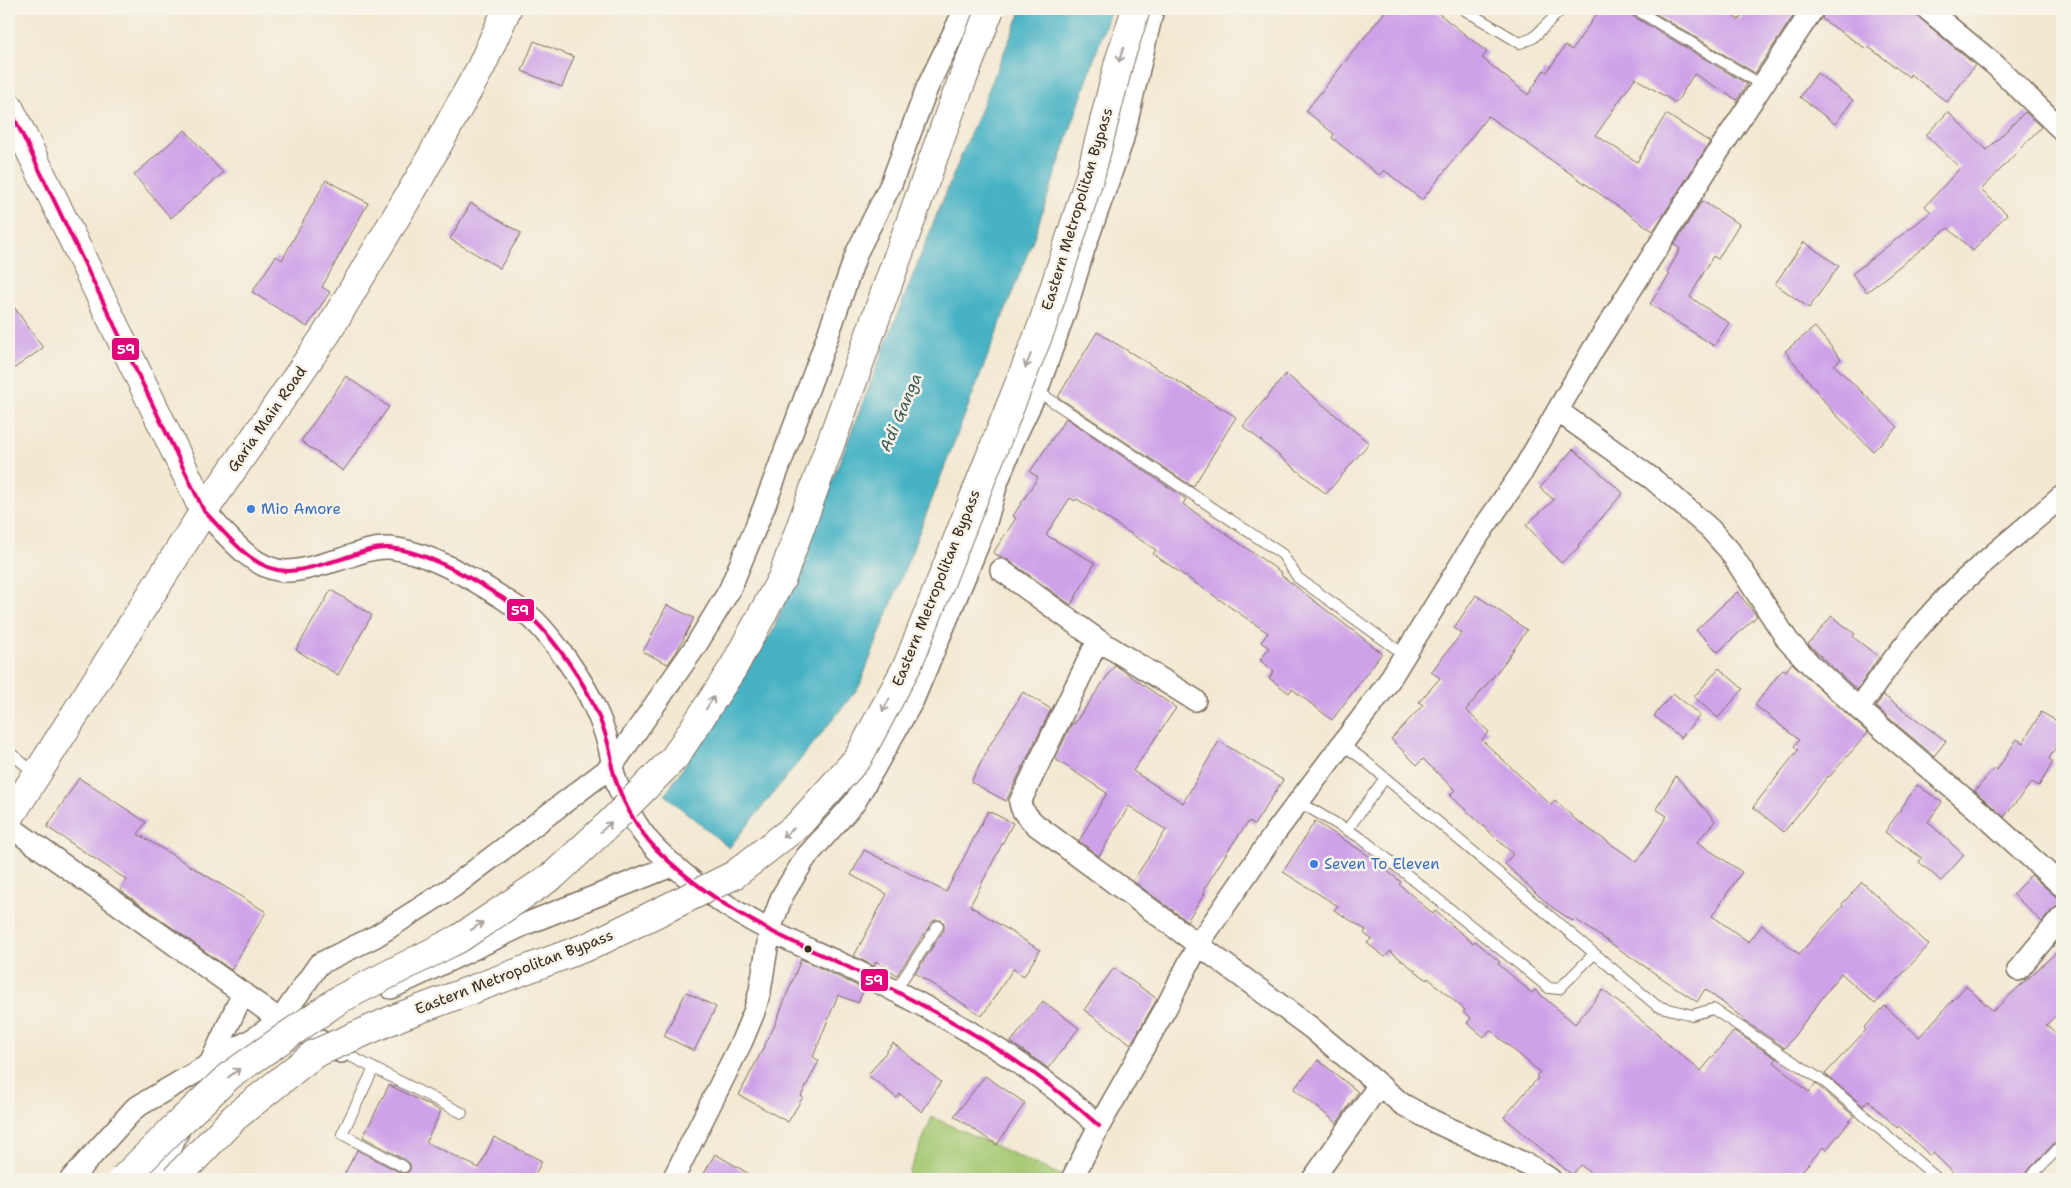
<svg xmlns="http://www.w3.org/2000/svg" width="2071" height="1188" font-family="'Shantell Sans',sans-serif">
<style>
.green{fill:#a3c770;stroke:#6f7847}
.water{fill:#46b2c4;stroke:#406e71}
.building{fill:#cda2e8}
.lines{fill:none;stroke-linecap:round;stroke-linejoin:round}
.lane-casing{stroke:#7b6d5d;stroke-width:12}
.street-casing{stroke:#7b6d5d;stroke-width:24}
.secondary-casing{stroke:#7b6d5d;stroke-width:30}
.primary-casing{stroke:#7b6d5d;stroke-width:30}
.lane{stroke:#fff;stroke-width:10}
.street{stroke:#fff;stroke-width:21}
.secondary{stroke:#fff;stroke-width:28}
.primary{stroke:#fff;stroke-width:28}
.primary-bridge-casing{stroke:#7b6d5d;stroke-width:30;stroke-linecap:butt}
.primary-bridge{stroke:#fff;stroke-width:28}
.bus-1-casing{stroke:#f7f3e8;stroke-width:8}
.bus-1{stroke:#e5007d;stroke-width:4}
.oneway{stroke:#a79f9a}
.shop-dot{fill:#3f7fe0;stroke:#f7f3e8;stroke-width:2}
.bus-dot{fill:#3b2a1e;stroke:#f7f3e8;stroke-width:2}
.labels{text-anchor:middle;stroke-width:5;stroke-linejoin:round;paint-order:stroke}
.street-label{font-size:15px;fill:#3b2a1e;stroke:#f7f3e8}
.shop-label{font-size:15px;fill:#366cbe;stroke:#f7f3e8;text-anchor:start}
.water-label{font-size:16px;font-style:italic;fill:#3f5a58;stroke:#f7f3e8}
.line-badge{stroke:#f7f3e8;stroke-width:2}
.badge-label{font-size:14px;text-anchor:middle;font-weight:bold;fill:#fff}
</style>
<rect width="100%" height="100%" fill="#f7f3e8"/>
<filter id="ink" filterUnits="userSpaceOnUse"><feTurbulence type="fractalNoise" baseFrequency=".02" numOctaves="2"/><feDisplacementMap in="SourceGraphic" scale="10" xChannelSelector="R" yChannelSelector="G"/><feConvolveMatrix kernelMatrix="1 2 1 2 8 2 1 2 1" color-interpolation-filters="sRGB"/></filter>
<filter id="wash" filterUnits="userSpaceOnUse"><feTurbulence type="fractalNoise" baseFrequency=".0096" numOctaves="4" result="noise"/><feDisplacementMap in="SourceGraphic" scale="20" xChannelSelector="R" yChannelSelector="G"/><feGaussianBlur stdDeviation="1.12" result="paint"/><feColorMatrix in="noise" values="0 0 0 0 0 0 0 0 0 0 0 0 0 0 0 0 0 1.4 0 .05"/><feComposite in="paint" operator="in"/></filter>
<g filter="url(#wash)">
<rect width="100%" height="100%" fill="#f3e9d3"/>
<path class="green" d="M932,1117l137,62h-156l-5,-4z"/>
<path class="water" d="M1022,9h89l-77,228 -175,450 -130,161 -64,-53 108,-164 162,-412z"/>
<g id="blocks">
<path class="building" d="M1387,9h46l54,43 -5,6 46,37 16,-25 3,2 18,-26 7,4 28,-41h28l3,6 116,69 -10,16 -43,-26 -18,29 -41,-25 -39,57 41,27 29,-48 44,28 -57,89 -165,-115 -66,84 -38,-30 -5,5 -47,-37 2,-4 -28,-23z
M1648,9h75l16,11 8,-11h51l-43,64z
M1825,9h84l66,56 -28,37 -37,-28 -1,3 -42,-31 -2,2 -43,-29z
M534,41l40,16 -12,30 -40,-16z
M1817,73l36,27 -18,24 -35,-27z
M1948,112l39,38 38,-38 16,15 -60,63 26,24 -34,37 -25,-23 -81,64 -15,-18 79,-62 -6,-6 35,-38 -34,-33z
M185,130l38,43 -52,45 -37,-43z
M326,180l42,23 -46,84 8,5 -23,35 -55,-35 24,-36 6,4z
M1702,201l37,23 -21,35 -5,-3 -23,41 39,26 -15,23 -64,-42 20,-30 -3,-1 13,-24 -6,-4z
M471,203l50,30 -21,35 -50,-29z
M1804,242l35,24 -30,42 -34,-24z
M9,300l34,48 -34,24z
M1815,327l26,32 -7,6 64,62 -25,24 -41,-40 -47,-60z
M1097,332l139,85 -43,70 -135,-90z
M1286,374l83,69 -43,51 -83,-68z
M346,376l43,31 -46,64 -42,-30z
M1066,418l120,81 -3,5 99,69 -1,2 101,78 -50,67 -40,-31 -3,4 -20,-15 5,-7 -14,-11 9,-12 -8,-6 7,-9 -115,-79 3,-4 -79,-51 -2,2 -5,-3 -24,37 49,28 -24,42 -63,-45 -15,-7 23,-35 -3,-2 25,-39 -8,-5z
M1573,449l50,44 -45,52 1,2 -18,16 -35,-38 28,-25 -14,-12z
M331,590l41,25 -34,60 -42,-25z
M1737,592l20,24 -39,36 -22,-22z
M1476,595l51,35 -22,32 -39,48 23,22 -7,8 69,65 4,-5 21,20 61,42 30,-46 -11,-7 20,-33 39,45 -18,21 45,30 -30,44 37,26 13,-17 37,29 44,-48 -1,-2 20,-22 67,63 -54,59 -34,-31 -56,75 -42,-28 1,-1 -39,-30 -8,13 -122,-83 -2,2 -23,-15 -45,-42 8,-10 -63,-59 5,-5 -32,-31 -6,6 -26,-26 32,-34 -4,-3 21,-24 -9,-6 31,-39 -8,-5z
M667,605l27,13 -17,33 -9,13 -25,-12z
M1832,616l23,18 -2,3 26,20 -22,33 -49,-46z
M1792,663l76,70 -39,44 -1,-1 -44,56 -31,-25 45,-57 -4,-4 5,-6 -44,-35 28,-36 3,2z
M1115,665l61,43 -43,63 50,32 36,-62 64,39 -29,45 -5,-4 -20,28 -26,42 2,2 -18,28 -54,-40 33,-51 -37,-24 -30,50 -20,-15 28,-48 -52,-34 17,-36 2,1z
M1719,668l24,21 -25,29 -24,-21z
M1023,692l28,17 -45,92 -35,-19 20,-39z
M1673,693l27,22 -19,23 -27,-22z
M1883,695l63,46 -12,15 -58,-49z
M2041,712l21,12v12l-13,23 4,3 -14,24 -7,-4 -28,35 -29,-26 19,-23 3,2 20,-31 6,4z
M79,778l67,44 -8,12 128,78 -35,58 -111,-80 7,-10 -80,-53z
M1917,785l25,17 -14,20 36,33 -23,26 -22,-19 3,-4 -37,-26z
M988,811l25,12 -43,83 70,44 -16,26 -11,-7 -31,47 -67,-43 29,-43v-7l-3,-3h-6l-3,2 -35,53 -21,-14 -2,5 -20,-10 33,-62 -36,-19 13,-25 82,42z
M1315,821l51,33 35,28 -2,2 34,30 2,-3 38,32 2,-2 25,21 -2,2 34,29 3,-3 40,34 28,-34 54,43 7,8 37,30 33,-40 43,28 -3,3 35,30 7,-8 38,32 -28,34 -3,-3 -28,32h-197l-17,-14 -9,10 -68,-58 34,-39 -2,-2 4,-4 -50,-42 -6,7 -17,-14 4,-5 -8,-6 2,-2 -37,-32 -1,2 -37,-29 -5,6 -18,-14 4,-4 -7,-6 2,-3 -32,-20 4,-4 -55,-34z
M2031,875l23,20 8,5v5l-9,4 -11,13 -29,-28z
M2062,947v63l-16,15 16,15v98l-5,2 -37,39h-60l-27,-26 -3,3 -31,-30 -2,2 -29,-28 -5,6 -38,-32 41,-44 -2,-2 21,-22 34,31 47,-51 27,25z
M801,959l63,30 -6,14 -20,-8 -25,62 6,4 -18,35 2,1 -15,25 -49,-27 35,-68z
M1114,968l43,31 -26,45 -47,-34z
M686,992l30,15 -22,44 -30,-15z
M1043,1001l36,27 -31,40 -37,-26z
M893,1043l48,39 -19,30 -22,-18 -3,4 -29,-23z
M1318,1060l40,32 -21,31 -43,-34z
M985,1076l40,27 -28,42 -43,-29z
M389,1085l52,26 -15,31 53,26 15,-31 48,24 -9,18h-191l15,-29 44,23h6l3,-3v-6l-3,-3 -44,-24z
M715,1154l43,25h-57z"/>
</g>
</g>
<g filter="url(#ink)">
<use href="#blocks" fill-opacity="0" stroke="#7b6d5d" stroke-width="1"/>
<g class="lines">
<g class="lane-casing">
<path id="lane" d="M1463,9l57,34 13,-5 29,-29
M1635,9l127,76
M1037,391l245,163 16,24 107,77
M1343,745l21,15 293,246 35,9 21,-6 113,74 112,96
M9,752l26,21
M1299,802l62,36 188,150 10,1 35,-35
M1347,830l38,-52
M895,991l43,-65
M342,1052l120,61
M374,1068l-32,66 62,33
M2028,1179l34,-34"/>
</g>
<g class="street-casing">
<path id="street" d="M1927,9l68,56 67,65
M1558,411l96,69 56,49 19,21 59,91 23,24 48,44 126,107 77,70
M204,511c22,22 48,60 83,60 17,0 35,-7 51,-11 17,-5 33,-13 51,-12 37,3 81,29 112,49 10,7 23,14 33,23 20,20 49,60 60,86 7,15 14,34 17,50 2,10 -1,1 1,11 7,29 23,60 44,82 32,32 73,60 113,81 28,15 57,26 85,40 86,43 174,90 245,156
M1001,570l97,70 97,60
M1098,640l-78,162c1,10 9,16 16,23l274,202 92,77 31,17 99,46 18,12
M1859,709c29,-45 62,-88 101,-125 32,-30 68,-58 101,-87
M9,826l271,194 61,32
M2018,970l44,-53
M391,988l137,-65 146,-58
M209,1066l34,-73
M71,1179l64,-71 121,-71 24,-17 39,-56 57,-28 77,-49 159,-121 83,-119 34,-56 35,-84 58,-155 35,-100 34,-68 36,-96 38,-79
M156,1179l24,-52
M673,1179l69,-138 12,-29 6,-21 10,-61 12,-34 24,-39 49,-55 58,-102 55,-131 15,-36 14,-50 18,-46 22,-46 30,-85 17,-57 38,-107 31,-133
M1072,1179l27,-53 68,-120 32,-63 76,-110 110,-146 93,-151 43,-62 71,-123 124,-196 97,-146
M1313,1179l66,-94"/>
</g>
<g class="secondary-casing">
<path id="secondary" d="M9,107l195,404"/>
</g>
<g class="primary-casing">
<path id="primary" d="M9,818l195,-307 123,-178 93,-156 61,-110 26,-58"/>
</g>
<use href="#lane" class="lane"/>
<use href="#street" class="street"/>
<use href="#secondary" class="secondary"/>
<use href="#primary" class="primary"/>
<g class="primary-bridge-casing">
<path id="primary-bridge" d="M123,1179l49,-49 57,-54 111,-77 120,-61 95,-64 57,-53 63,-64 58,-89 49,-90 169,-469 39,-100
M175,1179l60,-62 79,-63 87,-38 191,-71 142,-70 64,-50 60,-67 50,-94 134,-338 49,-153 28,-111 17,-53"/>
</g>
<use href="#primary-bridge" class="primary-bridge"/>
<g class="bus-1-casing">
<path id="bus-1" d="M9,107l195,404c22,22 48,60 83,60 17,0 35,-7 51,-11 17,-5 33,-13 51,-12 37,3 81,29 112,49 10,7 23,14 33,23 20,20 49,60 60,86 7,15 14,34 17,50 2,10 -1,1 1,11 7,29 23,60 44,82 32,32 73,60 113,81 28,15 57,26 85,40 86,43 174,90 245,156"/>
</g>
<use href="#bus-1" class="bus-1"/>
</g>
<defs><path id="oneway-shaft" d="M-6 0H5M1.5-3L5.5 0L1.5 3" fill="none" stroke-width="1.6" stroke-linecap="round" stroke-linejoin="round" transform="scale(1.25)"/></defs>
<g class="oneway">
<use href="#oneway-shaft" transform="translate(1121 55) rotate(108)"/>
<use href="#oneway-shaft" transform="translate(1028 361) rotate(112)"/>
<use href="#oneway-shaft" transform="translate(710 703) rotate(-57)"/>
<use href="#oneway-shaft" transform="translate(886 705) rotate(118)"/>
<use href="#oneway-shaft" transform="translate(606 827) rotate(-43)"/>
<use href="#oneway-shaft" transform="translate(788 833) rotate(142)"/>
<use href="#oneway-shaft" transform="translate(477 926) rotate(-34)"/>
<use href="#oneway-shaft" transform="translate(234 1073) rotate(-36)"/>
</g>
</g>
<g class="shop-dot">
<circle cx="251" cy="509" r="5"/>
<circle cx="1314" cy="864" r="5"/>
</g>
<circle class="bus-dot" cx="808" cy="949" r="4.5"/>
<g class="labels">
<g class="street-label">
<text transform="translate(1077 209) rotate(-73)" y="5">Eastern Metropolitan Bypass</text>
<text transform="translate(267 419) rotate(-55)" y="5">Garia Main Road</text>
<text transform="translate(936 588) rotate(-68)" y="5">Eastern Metropolitan Bypass</text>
<text transform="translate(514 972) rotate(-21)" y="5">Eastern Metropolitan Bypass</text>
</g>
<g class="shop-label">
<text x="261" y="514">Mio Amore</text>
<text x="1324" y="869">Seven To Eleven</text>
</g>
<g class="water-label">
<text transform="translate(900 412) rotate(-67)" y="6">Adi Ganga</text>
</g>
</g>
<g class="line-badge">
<rect x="111" y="337" width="29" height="24" rx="5" fill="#e5007d"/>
<rect x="506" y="598" width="29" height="24" rx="5" fill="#e5007d"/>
<rect x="860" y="968" width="29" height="24" rx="5" fill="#e5007d"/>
</g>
<g class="badge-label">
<text x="126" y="354">59</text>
<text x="520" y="615">59</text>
<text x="874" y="985">59</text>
</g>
<rect width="2071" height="1188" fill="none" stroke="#f7f3e8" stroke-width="30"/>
</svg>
